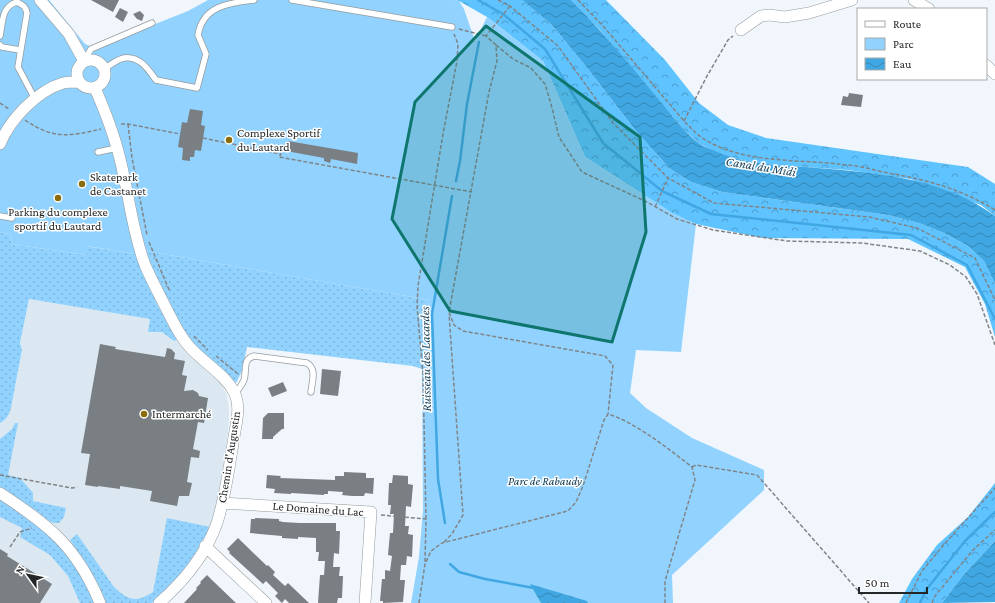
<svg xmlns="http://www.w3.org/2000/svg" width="995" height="603" font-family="'Crimson Pro',serif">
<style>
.built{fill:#dbe8f1}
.grass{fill:url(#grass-dots)}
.forest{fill:url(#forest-crowns)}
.park{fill:#91d3fe}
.water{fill:url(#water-waves)}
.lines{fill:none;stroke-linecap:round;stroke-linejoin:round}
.stream{stroke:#40a7e2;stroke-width:2.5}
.building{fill:#797f83}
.lane-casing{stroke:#959b9f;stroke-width:7}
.street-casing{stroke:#959b9f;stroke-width:12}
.path{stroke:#808487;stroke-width:1.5;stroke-dasharray:4 2;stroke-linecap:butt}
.lane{stroke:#fff;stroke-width:5.5}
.street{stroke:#fff;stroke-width:11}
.marked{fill:#0f766e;fill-opacity:0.2;stroke:#0f766e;stroke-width:3;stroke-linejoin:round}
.poi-dot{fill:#8b6c0d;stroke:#fff;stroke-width:1.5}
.labels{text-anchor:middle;stroke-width:3;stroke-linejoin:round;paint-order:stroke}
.poi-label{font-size:12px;fill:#242728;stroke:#fff;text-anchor:start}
.street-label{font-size:12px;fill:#242728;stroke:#fff}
.park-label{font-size:12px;font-style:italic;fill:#0d3951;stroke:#fff}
.water-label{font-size:13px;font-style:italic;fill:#1e4860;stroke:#fff}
</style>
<defs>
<pattern id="grass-dots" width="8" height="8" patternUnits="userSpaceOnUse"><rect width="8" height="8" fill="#91d3fe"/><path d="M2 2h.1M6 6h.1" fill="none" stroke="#7db5da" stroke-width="1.8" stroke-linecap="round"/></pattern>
<pattern id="forest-crowns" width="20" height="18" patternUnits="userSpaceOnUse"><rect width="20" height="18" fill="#5ec3ff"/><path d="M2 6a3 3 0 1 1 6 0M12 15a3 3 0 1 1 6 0" fill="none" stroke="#4d9ece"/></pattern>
<pattern id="water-waves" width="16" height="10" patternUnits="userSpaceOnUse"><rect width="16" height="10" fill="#40a7e2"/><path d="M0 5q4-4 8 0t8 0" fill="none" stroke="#3588b7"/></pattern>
</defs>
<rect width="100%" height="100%" fill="#f0f6fb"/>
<path class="built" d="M29,299l121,20 5,12 7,1 12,9 3,-1 14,16 29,26 7,13 2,14v14l-4,35 -10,53 -5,16 -14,25 -44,51h-152v-180l4,-2 7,-13 11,-58 -2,-7z"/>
<path class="grass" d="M0,232l12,3 -1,9 75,11v-9l49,8 22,50 20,36 -3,1 -12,-9h-14l2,-13 -121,-20 -9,44 2,7 -11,58c-2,7 -5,12 -11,15z
M145,251l285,49 -8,69 -9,-3 -166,-19 -5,24 -6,12 -41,-36 -10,-14 -30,-57z
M15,423h3l-10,52 12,3 13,15v8l33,7 -2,9 -5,6h-5l-5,-2 -11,-9 -38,-24v-49l12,-10z
M0,499l51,35 27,33 17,36h-15l-12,-27 -18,-21 -30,-18 2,-9 -22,-11z
M167,518l43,9 -14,25 -14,22 -30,29h-46c-8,-23 -22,-43 -36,-63l7,-6 37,53c15,14 22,16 39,5z"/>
<path class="forest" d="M454,0h68l30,25 36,44 48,62 33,37 22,14 31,10 166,23 31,8 25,10 24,13 16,15 11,23v53l-10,-33 -20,-37 -57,-28 -145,-1 -67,-14 -24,-11 -87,-56 -42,-96 -56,-44 -28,-16z
M571,0h35l59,60 34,43 29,22 38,13 202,29 27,17v32l-14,-11 -71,-26 -62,-9 -86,-6 -38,-8 -24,-12 -17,-15 -83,-99z
M995,483v58l-31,33 -22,29h-43l13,-24 25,-34 31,-28z"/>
<path class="park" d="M0,0h49l36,44 10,4 93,-37 20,-11h246l5,1 5,8 11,32 12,-24 56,44 42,96 87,56 24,11 -15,128 -45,-2 -6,43 16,15 46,30 72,32v20l-92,85 1,28h-262l8,-46 4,-47 -1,-141 8,-69 -285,-49 -10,3 -48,-8 -1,9 -75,-11 1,-9 -12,-3z"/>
<path class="water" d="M522,0h49c30,30 57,62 84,95 14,16 27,36 45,49 4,3 9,4 13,6 29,14 60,15 92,17 64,5 136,9 190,49v68l-11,-23 -16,-15 -24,-13 -25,-10 -31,-8 -166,-23 -31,-10 -22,-14 -33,-37 -48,-62 -36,-44z
M995,541v61l-53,1 22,-29z
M530,584l57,17 1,2h-47z"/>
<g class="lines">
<path class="stream" d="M478,0l25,14 42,35 58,94 59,48 49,23 200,21 56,30 28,54
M456,181l4,-20 7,-57 12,-62
M445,523l-7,-44 -6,-165 20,-118
M450,564l9,8 26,7 49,9
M920,603l6,-13 39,-49 30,-29"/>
</g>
<path class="building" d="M91,0h28l-6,12z
M120,8l8,4 -5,10 -8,-5z
M140,11l4,4 -2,6 -5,-2 -4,-5z
M849,93l14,2 -2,12 -20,-2 2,-9 5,1z
M190,109l13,2 -2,14 4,1 -4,25 -6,-1 -1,7h-4v4l-8,-1 1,-12 -5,-1 4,-25 5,1z
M288,141l70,12 -1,11 -26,-5 -1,4 -6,-2v-3l-38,-7z
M100,344l16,3 -1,2 50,8 2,-9 4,1 4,4 -1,6 11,2 -3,14 5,1 -3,15 9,-1 5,3 1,3 9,2 -4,25 -6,-1 -5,27 7,2 -1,7 -8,-1 -4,25 5,1 -3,13h-10l-2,10 -27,-5 2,-10 -32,-5v3l-22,-3v1l-13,-2 5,-31 -9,-1z
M322,369l19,2 -3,25 -18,-2z
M283,382l4,9 -15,6 -4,-9z
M268,413h16v16h-2l-9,8v2h-11l1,-21z
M344,472l22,1v5h8l-1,16 -8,-1 -1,3h-12l-10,-1 1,-3 -15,-1v3h-4v1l-33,-2v1l-17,-1 1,-4 -9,-1 1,-13 14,1 -1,2 55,2v-4h9z
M393,475l15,1v8l5,1 -2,22 -5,-1 -1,20h4l-1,8 5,1 -1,22 -5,-1 -1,9h-5l-1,15h5l-2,22 -20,1v-2h-3l2,-22h3v-9l5,1 2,-15 -4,-1 2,-22h3l1,-19h-4l1,-9h-3l1,-22h3z
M255,518l24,1v2l4,1 16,1h37v8h4l-1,23 -5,-1 -1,14h7l-1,9h4l-1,22h-4l-1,5h-19l2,-28h4l1,-14h-7l1,-9h-3v-14l-18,-1v2l-16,-1v-2l-32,-3 1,-14h4z
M238,538l29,28 1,-1 7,7 -2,3 12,11 3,-3 21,20h-20l-4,-4 -3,4 -7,-7 3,-3 -12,-12 -3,3 -34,-31 1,-1 -3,-3z
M0,549l8,5 -1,2 45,28 -12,19h-40z
M207,575l6,6 23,22h-52l13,-14 -1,-1 5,-5 -1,-1z"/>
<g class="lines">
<g class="lane-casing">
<path id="lane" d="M292,0l160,27
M0,36c3,-14 1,-29 17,-34 6,3 9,5 10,11l-9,54 17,32
M0,45l2,2 18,3
M84,61l7,-12 61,-26
M104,69c6,-4 14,-10 20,-11 16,-2 24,11 32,22l41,8 9,-34 -8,-19c5,-30 32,-32 56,-35
M98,152l19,-4
M0,216l12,2
M235,394c3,-4 7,-9 9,-14 3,-9 -2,-21 10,-24l53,7c10,6 5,19 4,29"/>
</g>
<g class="street-casing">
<path id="street" d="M40,0l29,34 15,27
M914,0l15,9
M741,30l20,-14 8,-1 16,2 24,-4 43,-13
M77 74a14 14 0 1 1 28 0a14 14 0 1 1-28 0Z
M986,65l9,9
M95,88c10,23 19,46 25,71 9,35 12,72 25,106 6,14 13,27 20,41 7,13 13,28 23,39 14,17 36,28 46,47 8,16 1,35 -1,51 -4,26 -8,55 -16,80 -11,31 -34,59 -58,80
M0,144c10,-25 37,-53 63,-61 4,-1 10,-1 15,-1
M0,493c49,32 77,54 100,110
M222,503l149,9 -6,91
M205,546l61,57"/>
</g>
<path class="path" d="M498,0l12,6 48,40 55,77 55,55 46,25 155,14 48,11 58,30 20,42
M578,0l26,27 80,94c8,8 15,16 25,21 40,22 94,17 138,23 12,1 24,4 36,7 40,7 77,16 112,38
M510,6l-24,30 10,9 1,16 -8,31 -40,220 5,13 9,6 142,25 8,9 -5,49
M459,29l27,7
M496,45l17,14 18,9 14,16 6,20 8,33 23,35 63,29 32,18 36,11 74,11 75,2 58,8 30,14 16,12 11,17 18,51
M0,103l9,6
M25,120c29,20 45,16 76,9
M684,121l23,-45 21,-36 5,-4
M121,124h7l52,10
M128,124l4,34 15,77
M203,138l78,16 -2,3 193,35
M655,207l13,-29
M149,242l21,50
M194,336l14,14
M216,356l22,18
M692,467l4,-2 61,10 112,128
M0,475l72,13 5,-1
M381,515l45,4 -1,43
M426,519l-3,-145 -6,-68 1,-20 25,-152 14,-73 1,-17 -4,-10
M444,542l8,-8 11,-19 -14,-201
M10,547l10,-15 12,-4
M419,603l6,-39 6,-13 11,-8 126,-32 8,-9 7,-16 21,-66 4,-6c27,8 62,36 84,53l3,13 -30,101v22
M906,603l16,-32 25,-30 48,-53
M932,603l3,-7 38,-46 22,-20"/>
<use href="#lane" class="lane"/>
<use href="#street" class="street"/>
</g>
<path class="marked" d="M486,26l154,111 6,95 -34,110 -162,-31 -58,-92 23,-117z"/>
<g class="poi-dot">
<circle cx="229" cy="140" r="4"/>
<circle cx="82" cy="184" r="4"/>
<circle cx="58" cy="198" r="4"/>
<circle cx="144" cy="414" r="4"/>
</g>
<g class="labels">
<g class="poi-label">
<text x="237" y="137">Complexe Sportif<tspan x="237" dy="14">du Lautard</tspan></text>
<text x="90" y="181">Skatepark<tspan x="90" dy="14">de Castanet</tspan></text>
<text x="58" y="216" text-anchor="middle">Parking du complexe<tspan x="58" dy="14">sportif du Lautard</tspan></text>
<text x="152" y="418">Intermarché</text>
</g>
<g class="street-label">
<text transform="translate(229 457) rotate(-81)" y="4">Chemin d'Augustin</text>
<text transform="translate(318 509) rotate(4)" y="4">Le Domaine du Lac</text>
</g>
<g class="park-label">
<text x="545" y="485">Parc de Rabaudy</text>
</g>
<g class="water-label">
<text transform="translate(761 166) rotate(9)" y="5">Canal du Midi</text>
<text transform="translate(425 359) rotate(-91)" y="5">Ruisseau des Lacardes</text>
</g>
</g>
<rect x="857" y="8" width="130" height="72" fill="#ffffff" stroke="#a7a9a9"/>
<rect x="865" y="21" width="20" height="6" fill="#ffffff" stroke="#a7a9a9"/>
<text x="893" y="28" font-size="12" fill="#242728">Route</text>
<rect x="865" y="38" width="20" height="12" fill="#91d3fe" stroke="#a7a9a9"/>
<text x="893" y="48" font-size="12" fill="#242728">Parc</text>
<rect x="865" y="58" width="20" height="12" fill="url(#water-waves)" stroke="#a7a9a9"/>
<text x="893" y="68" font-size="12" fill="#242728">Eau</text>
<g transform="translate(28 575) rotate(303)" stroke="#ffffff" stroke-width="3" paint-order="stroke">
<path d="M0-3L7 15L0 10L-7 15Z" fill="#242728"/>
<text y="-6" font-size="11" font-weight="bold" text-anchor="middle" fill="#242728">N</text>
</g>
<path d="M859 587v6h68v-6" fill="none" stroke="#242728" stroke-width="2"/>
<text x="865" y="587" font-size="12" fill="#242728" stroke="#ffffff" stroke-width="3" paint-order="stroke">50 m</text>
</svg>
